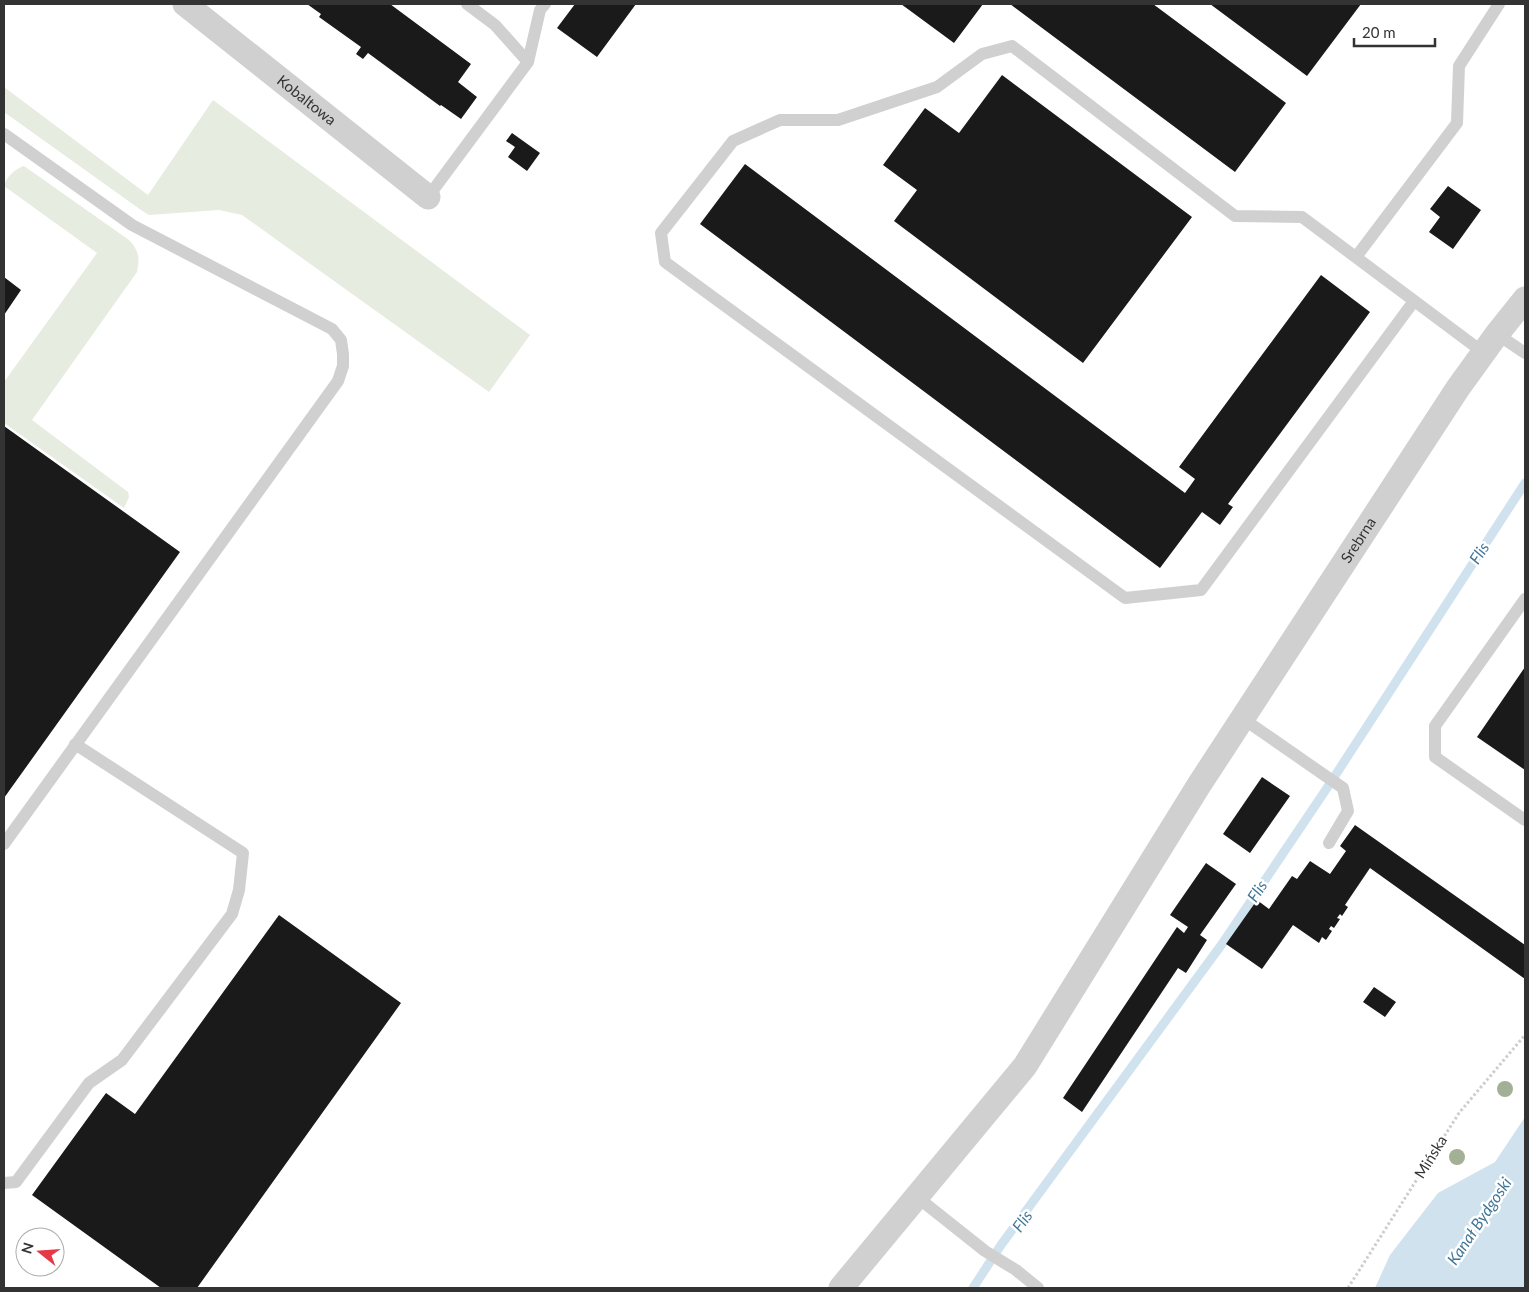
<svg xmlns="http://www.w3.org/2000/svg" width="1529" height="1292" font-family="Lato,sans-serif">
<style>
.green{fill:#e6ecdf}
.water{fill:#cfe2ee}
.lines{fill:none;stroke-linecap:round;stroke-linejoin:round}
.stream{stroke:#cfe2ee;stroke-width:9}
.building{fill:#1a1a1a}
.path{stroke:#cdcdcd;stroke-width:3;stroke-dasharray:2.5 2.5;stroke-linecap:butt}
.lane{stroke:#d0d0d0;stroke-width:12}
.street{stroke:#d0d0d0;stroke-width:25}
.tree{fill:#a2b095}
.labels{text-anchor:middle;stroke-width:5;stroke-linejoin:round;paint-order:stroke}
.street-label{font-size:15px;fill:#333;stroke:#fff}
.water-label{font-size:16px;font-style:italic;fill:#3f7597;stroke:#fff}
</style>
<rect width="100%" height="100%" fill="#fff"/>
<path class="green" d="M4,87l144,108 65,-95 317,235 -41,57 -247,-177 -23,-5 -70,5 -8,-5 -137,-98z
M24,166l105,74c10,10 11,19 8,32l-105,148 96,72 1,5 -5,11 -120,-85v-41l93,-129 -93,-67c3,-10 11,-17 20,-20z"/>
<path class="water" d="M1525,1117v171h-150l15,-33 48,-62 57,-31z"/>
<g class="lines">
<path class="stream" d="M973,1288l28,-43 221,-301 107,-159 196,-302"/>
</g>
<path class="building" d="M307,4h83l81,60 -13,18 19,15 -16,22 -20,-14 -1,1 -72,-53 -5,6 -7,-5 5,-7 -42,-30 2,-3z
M575,4h61l-39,53 -40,-29z
M901,4h82l-29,39z
M1010,4h143l133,99 -51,69z
M1210,4h151l-54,72z
M1002,75l190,142 -109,146 -189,-142 23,-31 -34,-25 42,-57 34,25z
M512,133l28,20 -13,18 -19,-14 7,-10 -9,-6z
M745,164l440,329 10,-14 -16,-12 142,-192 49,37 -142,192 5,3 -13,18 -18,-13 -42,56 -460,-344z
M1448,186l33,24 -28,39 -24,-17 11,-15 -10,-8z
M4,277l17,13 -17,25z
M4,426l176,126 -176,246z
M1525,667v103l-48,-33z
M1262,777l28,19 -40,57 -27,-19z
M1355,825l170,120v34l-155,-111 -25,37 3,2 -6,9 -2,-2 -3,4 3,1 -6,9 -3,-2 -2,3 3,2 -6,9 -4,-3 -3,6 -26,-18 -31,44 -36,-25 31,-44 12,9 23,-33 5,3 13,-18 20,13 16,-23 -6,-5z
M1206,863l30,21 -36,51 7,5 -21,33 -8,-5 -96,144 -19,-14 114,-171 7,6 4,-6 -18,-12z
M279,915l122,88 -204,285h-36l-129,-93 74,-102 29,21z
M1374,987l22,15 -11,15 -22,-15z"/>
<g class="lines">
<path class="path" d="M1348,1288l111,-175 66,-78"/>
<path class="lane" d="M467,4l28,21 33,37
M4,134l128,91 200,104 9,11 2,14v12l-5,15 -334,463
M428,197l100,-135 12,-52 5,-6
M1356,257l101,-134 2,-57 40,-62
M1414,301l-213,289 -76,8 -460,-336 -4,-29 72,-92 47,-21h58l99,-33 45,-33 30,-8 223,170 67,1 182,136
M1497,334l28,19
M1525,599l-90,127v31l90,63
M1242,718l101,70 5,23 -19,32
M4,1183l12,-1 73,-99 33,-23 110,-146 7,-24 4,-37 -168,-109
M917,1197l68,54 31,19 22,18"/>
<g class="street">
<path id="s1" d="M185,4l243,193"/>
<path id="s2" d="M841,1288l184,-222 174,-281 259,-397 39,-54 28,-35"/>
</g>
</g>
<g class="tree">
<circle cx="1505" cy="1089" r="8"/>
<circle cx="1457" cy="1157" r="8"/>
</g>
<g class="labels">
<g class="street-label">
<text dy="5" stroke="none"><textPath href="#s1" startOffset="155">Kobaltowa</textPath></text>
<text dy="5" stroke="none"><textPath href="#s2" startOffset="911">Srebrna</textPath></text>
<text transform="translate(1431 1157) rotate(-58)" y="5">Mińska</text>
</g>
<g class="water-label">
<text transform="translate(1479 553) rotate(-57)" y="6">Flis</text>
<text transform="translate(1257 891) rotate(-57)" y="6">Flis</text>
<text transform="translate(1022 1221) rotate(-54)" y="6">Flis</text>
<text transform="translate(1479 1221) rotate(-56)" y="6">Kanał Bydgoski</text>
</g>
</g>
<rect width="1529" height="1292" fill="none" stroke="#333333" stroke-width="10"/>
<g transform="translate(40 1252) rotate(287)"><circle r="24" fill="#ffffff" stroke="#adadad"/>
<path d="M0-4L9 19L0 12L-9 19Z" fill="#e63946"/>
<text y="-8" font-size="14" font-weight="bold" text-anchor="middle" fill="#333333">N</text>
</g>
<path d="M1354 38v8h81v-8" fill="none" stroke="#333333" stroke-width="2.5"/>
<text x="1362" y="38" font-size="15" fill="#333333" stroke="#ffffff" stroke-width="4" paint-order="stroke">20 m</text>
</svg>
